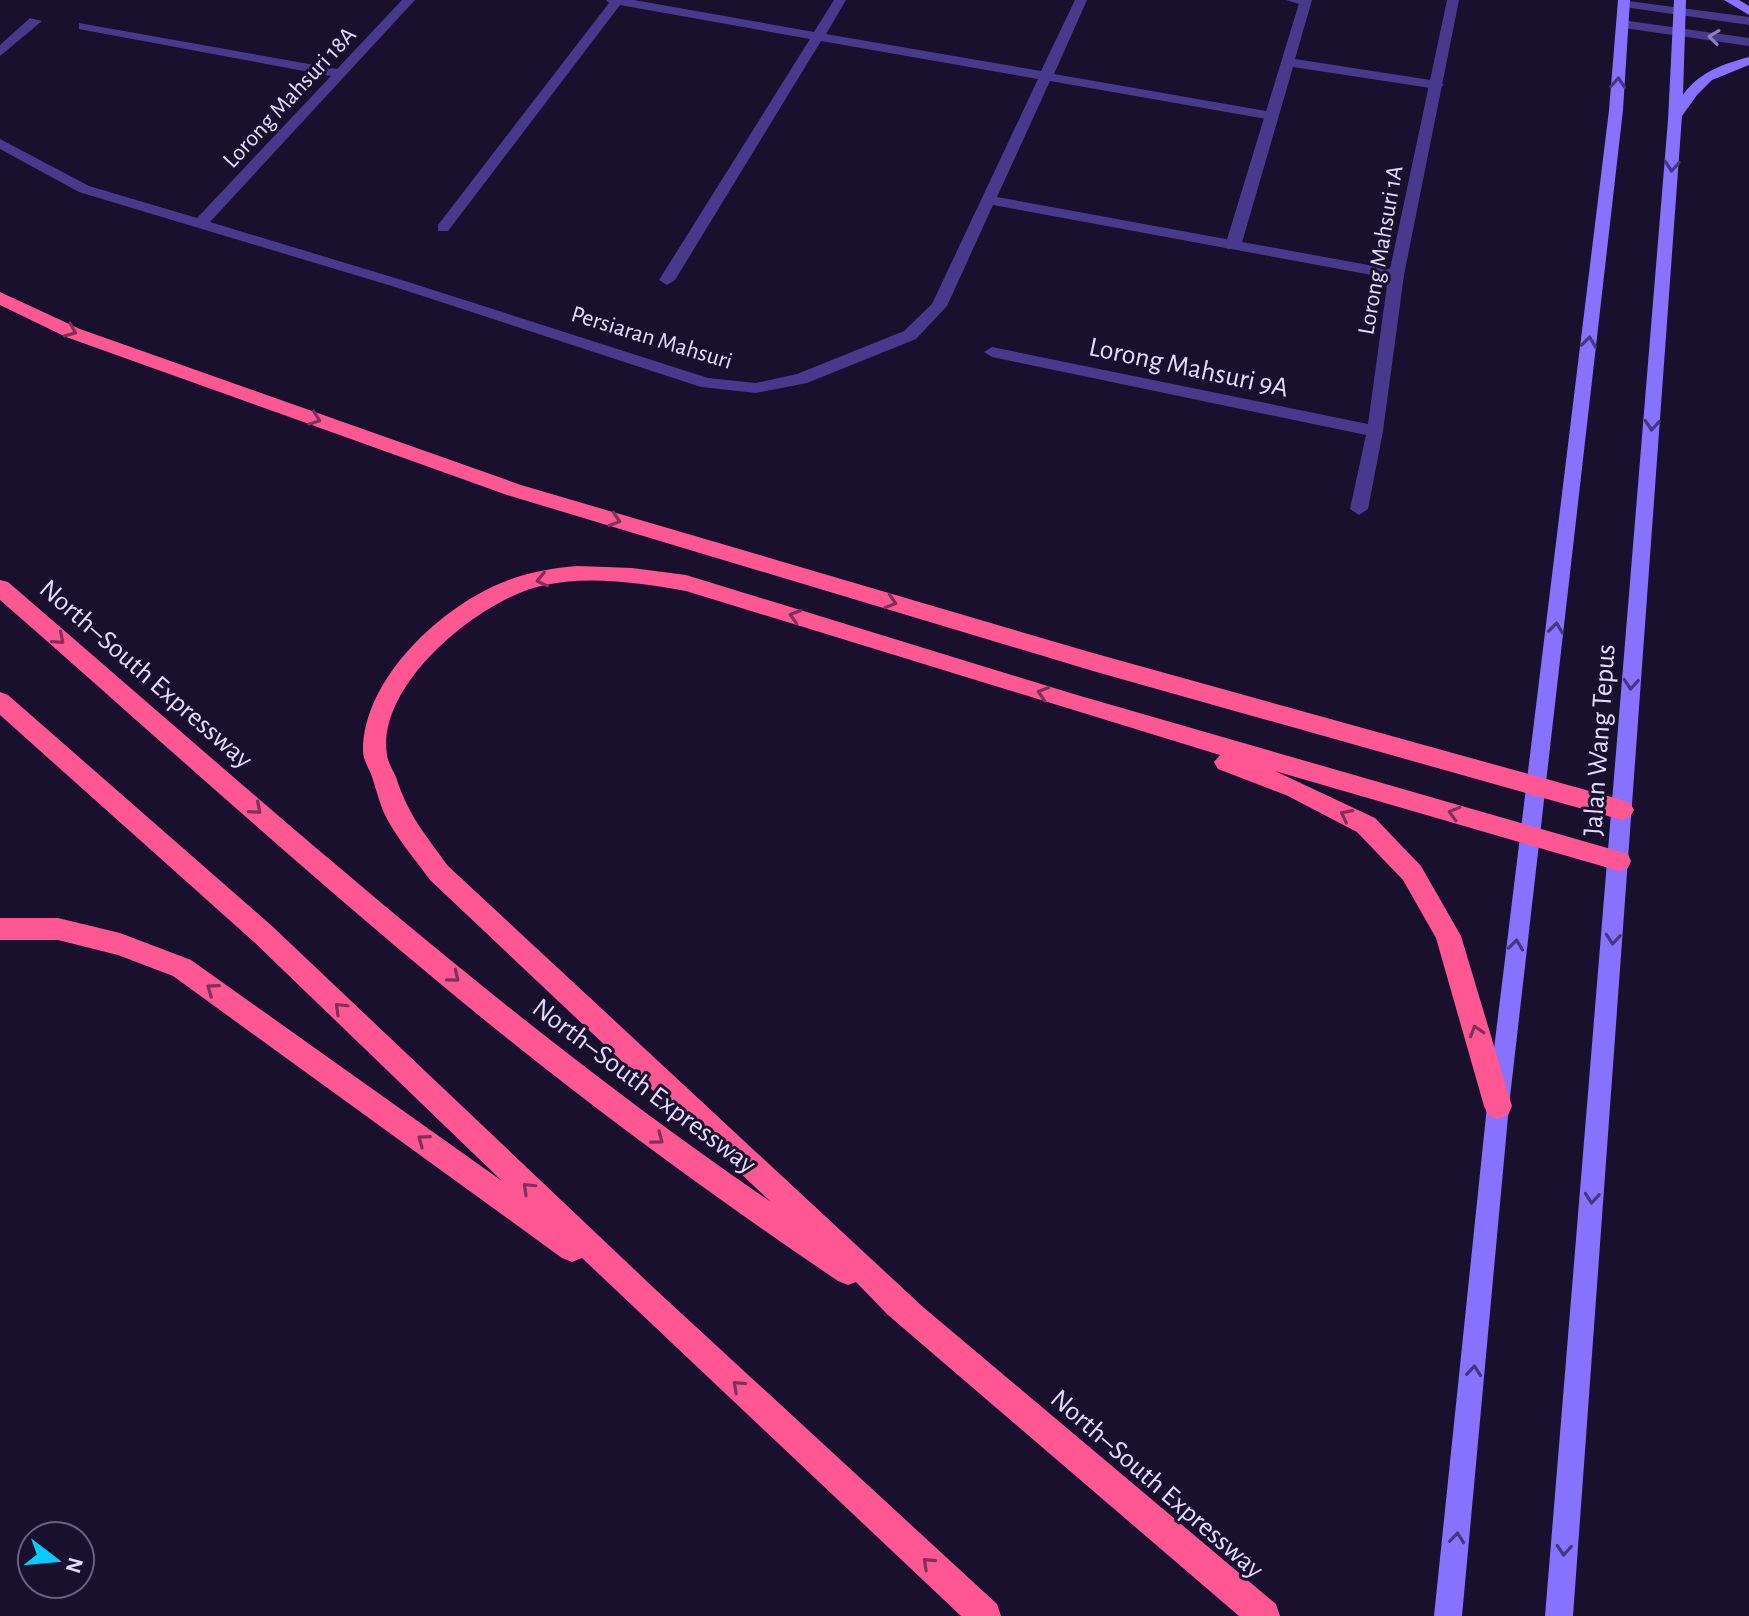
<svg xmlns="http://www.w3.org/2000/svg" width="1749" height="1616" font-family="'Alegreya Sans',sans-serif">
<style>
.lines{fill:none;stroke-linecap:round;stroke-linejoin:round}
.service{fill:#473a8c;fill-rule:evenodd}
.minor{fill:#473a8c;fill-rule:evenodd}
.tertiary{fill:#473a8c;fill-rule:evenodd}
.secondary{fill:#8672ff;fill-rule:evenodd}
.motorway{fill:#ff5694;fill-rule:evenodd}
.oneway{stroke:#8d82c0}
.oneway2{stroke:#443780}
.oneway3{stroke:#80305b}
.labels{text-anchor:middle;stroke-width:6;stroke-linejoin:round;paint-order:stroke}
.far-street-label{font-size:24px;fill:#e3dbff;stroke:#18102c}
.street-label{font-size:28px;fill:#e3dbff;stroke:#18102c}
</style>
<rect width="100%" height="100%" fill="#18102c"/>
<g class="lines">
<path class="service" d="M1300,0h12l-17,59 142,22 7,4 -7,4 -144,-22 -52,179 -3,3h-10l-3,-3z
M30,18l12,3 -42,35v-11z"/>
<path class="minor" d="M402,0h13l-205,222 195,59 303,97 48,5 41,-9 107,-43 28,-27 106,-225 -217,-38 -146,239 -8,5 -8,-5 151,-241 -190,-34 -172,226h-10v-6l171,-222 -3,-3h28l180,32 20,-32h12l-20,34 215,37 34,-71h12l-33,74 218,38 7,4 -7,4 -222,-39 -53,116 393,72 57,-269h12l-55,275 -21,156 -15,78 -9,6 -9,-6 16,-74 -374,-78 -8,-5 8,-5 376,77 20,-146 -395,-73 -46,101 -31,33 -109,44 -51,10 -55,-6 -306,-100 -316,-95 -79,-43v-10l89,47 108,32 134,-142 -247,-46 -5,-1v-6l258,46z
M1286,0h24l1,2 -6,4z"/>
<path class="tertiary" d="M1621,0l128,17v8l-125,-18 -6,-4z
M1622,20l127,18v8l-132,-19v-6z"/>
<path class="secondary" d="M1618,0h12l-7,110 -114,996 -47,510h-28l53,-510 122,-996z
M1674,0h12l-3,95c16,-23 40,-31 66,-38v8l-37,15 -15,15 -15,21 -109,1500h-28l123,-1496z
M1724,0h15l10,6v9z"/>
<path class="motorway" d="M0,292l80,37 441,156 572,168 529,147 8,3 4,7 -4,7 -8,3 -529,-149 -586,-176 -441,-158 -66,-32z
M578,566l54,2 54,7 391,120 551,159 3,7 -3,7 -9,3 -344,-100 100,47 46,48 40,70 51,170 -4,9 -10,4 -10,-4 -4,-9 -48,-168 -33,-58 -46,-48 -71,-37 -68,-26 -4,-7 6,-7 -534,-164c-47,-8 -98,-16 -145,-5 -61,14 -165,98 -154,169 1,8 6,15 9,22 12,38 29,57 52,89l475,441 353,297 4,12h-41l-351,-301 -32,-33 -8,3 -10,-4c-117,-79 -231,-162 -340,-250 -171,-138 -333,-287 -498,-431v-20l8,2c249,214 492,435 763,620l-341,-322c-15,-21 -33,-41 -45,-65 -6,-13 -9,-27 -14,-41 -3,-7 -8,-15 -8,-23 0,-73 80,-146 143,-170 23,-9 47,-13 72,-15z
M0,692l8,3 264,231 384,364 341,314 4,12h-40l-379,-358 -10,4 -10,-4 -389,-282 -55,-21 -60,-15h-58v-22h58l62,15 71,27 311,221 -248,-239 -254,-227z"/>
</g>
<defs><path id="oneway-chevron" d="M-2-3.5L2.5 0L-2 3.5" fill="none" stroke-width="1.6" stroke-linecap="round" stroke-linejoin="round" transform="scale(2)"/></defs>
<use class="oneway" href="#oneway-chevron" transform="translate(1714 37) rotate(-172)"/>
<g class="oneway2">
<use href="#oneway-chevron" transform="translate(1618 83) rotate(-86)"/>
<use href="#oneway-chevron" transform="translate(1672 166) rotate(94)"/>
<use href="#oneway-chevron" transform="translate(1589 342) rotate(-83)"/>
<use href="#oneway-chevron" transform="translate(1652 425) rotate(94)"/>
<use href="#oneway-chevron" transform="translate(1556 628) rotate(-83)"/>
<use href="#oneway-chevron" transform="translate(1631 684) rotate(94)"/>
<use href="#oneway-chevron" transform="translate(1613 939) rotate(95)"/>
<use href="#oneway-chevron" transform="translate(1516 945) rotate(-83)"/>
<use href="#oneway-chevron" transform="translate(1592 1198) rotate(95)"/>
<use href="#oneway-chevron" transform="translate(1474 1371) rotate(-85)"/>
<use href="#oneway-chevron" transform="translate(1457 1538) rotate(-84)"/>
<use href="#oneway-chevron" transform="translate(1564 1550) rotate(94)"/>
</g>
<g class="oneway3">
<use href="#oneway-chevron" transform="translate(71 331) rotate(23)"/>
<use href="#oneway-chevron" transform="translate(315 419) rotate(20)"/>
<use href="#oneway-chevron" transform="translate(615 520) rotate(17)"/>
<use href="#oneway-chevron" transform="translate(542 580) rotate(167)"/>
<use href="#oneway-chevron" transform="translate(891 602) rotate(17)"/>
<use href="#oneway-chevron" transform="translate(795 616) rotate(-163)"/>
<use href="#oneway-chevron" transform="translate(59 639) rotate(41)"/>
<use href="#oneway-chevron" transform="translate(1043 693) rotate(-163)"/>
<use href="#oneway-chevron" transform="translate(256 809) rotate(41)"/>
<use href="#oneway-chevron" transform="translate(1454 813) rotate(-164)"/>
<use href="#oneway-chevron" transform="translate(1346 815) rotate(-153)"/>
<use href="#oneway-chevron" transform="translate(454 977) rotate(39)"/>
<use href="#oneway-chevron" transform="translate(212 989) rotate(-145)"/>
<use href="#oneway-chevron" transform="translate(340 1008) rotate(-136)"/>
<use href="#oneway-chevron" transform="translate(1476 1031) rotate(-107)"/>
<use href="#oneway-chevron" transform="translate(658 1139) rotate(37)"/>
<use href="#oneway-chevron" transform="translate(423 1140) rotate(-144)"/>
<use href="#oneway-chevron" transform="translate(528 1188) rotate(-136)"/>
<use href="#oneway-chevron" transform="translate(738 1386) rotate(-137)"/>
<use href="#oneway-chevron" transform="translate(928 1563) rotate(-137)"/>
</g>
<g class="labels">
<g class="far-street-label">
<text transform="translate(289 97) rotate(-47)" y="8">Lorong Mahsuri 18A</text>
<text transform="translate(1380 250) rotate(-80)" y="8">Lorong Mahsuri 1A</text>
<text transform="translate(652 337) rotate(17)" y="8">Persiaran Mahsuri</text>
</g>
<g class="street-label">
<text transform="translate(1189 366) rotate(12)" y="10">Lorong Mahsuri 9A</text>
<text transform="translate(147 673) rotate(41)" y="10">North–South Expressway</text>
<text transform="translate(1598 740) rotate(-86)" y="10">Jalan Wang Tepus</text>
<text transform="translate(645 1085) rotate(37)" y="10">North–South Expressway</text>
<text transform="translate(1158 1483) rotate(41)" y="10">North–South Expressway</text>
</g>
</g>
<g transform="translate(56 1560) rotate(106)"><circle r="38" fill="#18102c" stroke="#696180" stroke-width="2"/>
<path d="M0-6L14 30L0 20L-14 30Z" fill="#07caff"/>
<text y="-12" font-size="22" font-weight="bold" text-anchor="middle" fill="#e3dbff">N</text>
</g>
</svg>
